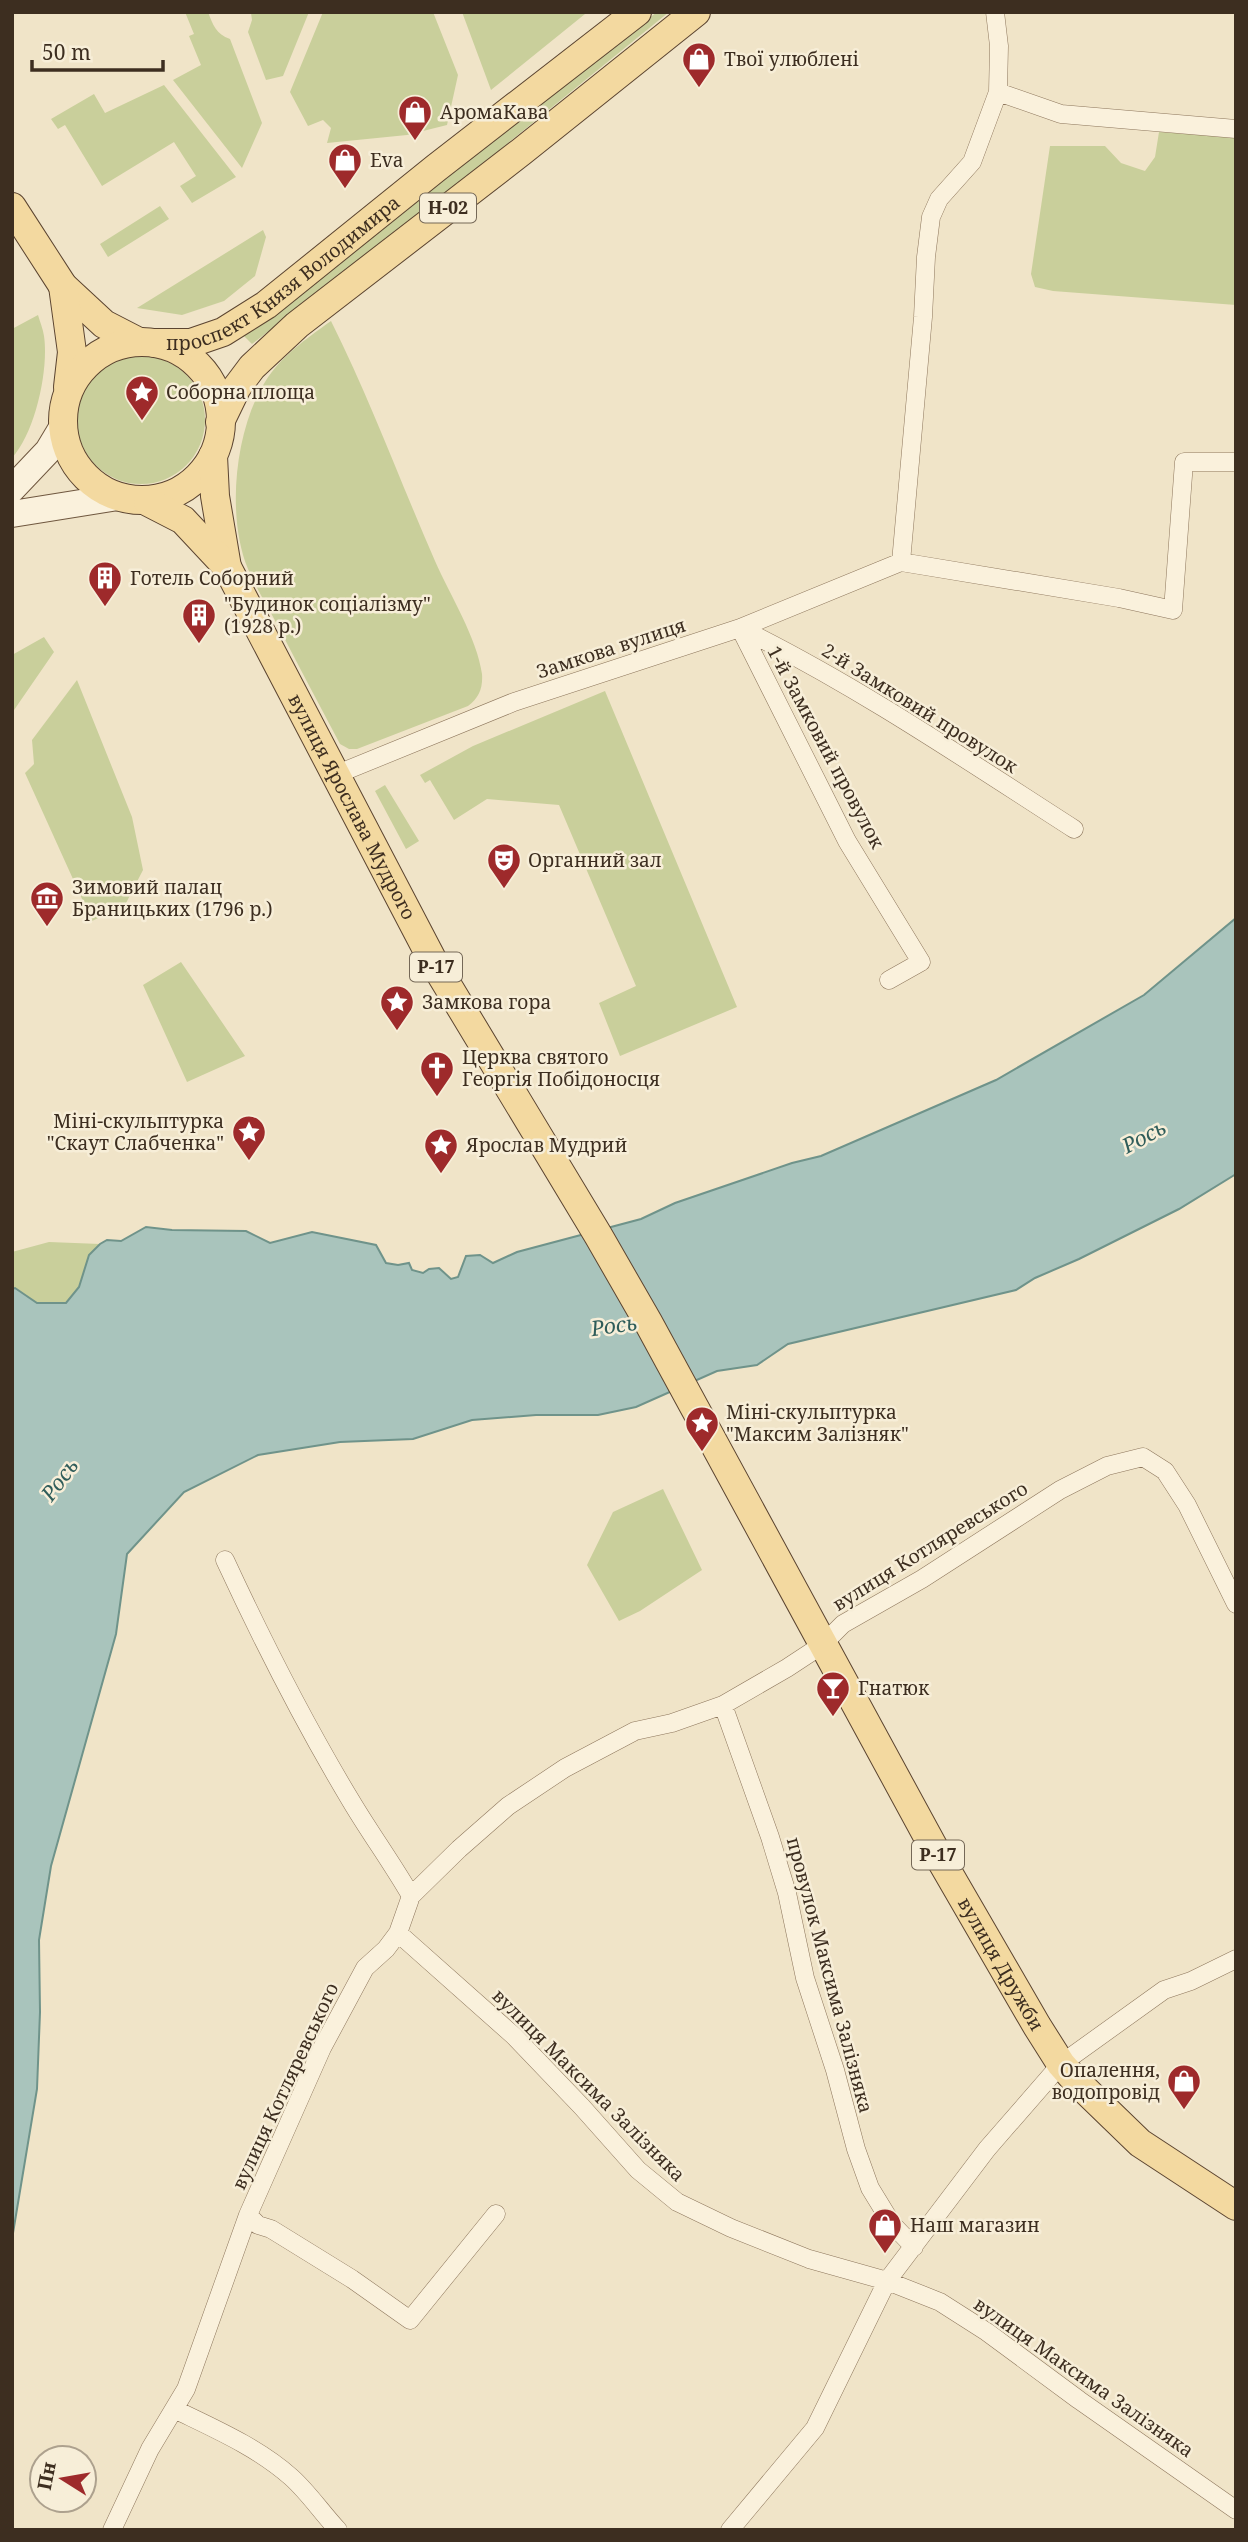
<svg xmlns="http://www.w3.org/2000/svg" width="1248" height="2542" font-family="'Noto Serif',serif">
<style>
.green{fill:#c9cf9b}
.water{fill:#a9c4bc;stroke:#6f938a;stroke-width:2}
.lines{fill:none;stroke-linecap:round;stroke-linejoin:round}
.minor-casing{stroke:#8d765c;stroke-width:19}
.secondary-casing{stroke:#6f573f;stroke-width:28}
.primary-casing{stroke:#5b4430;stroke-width:30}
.minor{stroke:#faf1dc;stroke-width:18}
.secondary{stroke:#faf1dc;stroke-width:26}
.primary{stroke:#f3d9a0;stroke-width:28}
.labels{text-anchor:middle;stroke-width:5;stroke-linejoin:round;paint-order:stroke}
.shield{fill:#f7eed8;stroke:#756857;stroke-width:2}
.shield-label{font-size:18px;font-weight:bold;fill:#3d2e20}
.poi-label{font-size:19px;fill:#3d2e20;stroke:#f7eed8;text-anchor:start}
.street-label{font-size:19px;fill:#3d2e20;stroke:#f7eed8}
.water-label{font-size:21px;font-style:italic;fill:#2f5d5a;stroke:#f7eed8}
</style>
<rect width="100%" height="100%" fill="#f0e4c8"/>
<path class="green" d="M185,12h23c5,13 8,22 22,27l32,84 -20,45 -69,-88 28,-15 -12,-29 5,-2z
M253,12h56l-26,64 -17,4 -18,-48 4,-12 -1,-7z
M323,12h110l25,63 -11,50 -40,10 -80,8 4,-15 -8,-8 -15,6 -18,-34z
M462,12h122l1,2 -94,76z
M657,12h12l-199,162 -218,170 -9,-9z
M164,85l72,92 -44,26 -12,-17 16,-10 -22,-34 -72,44 -37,-61 -7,4 -7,-10 43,-25 11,19z
M1159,132l77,5v168l-183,-14 -18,-4 -4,-13 19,-128h55l16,17 24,8 10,-14z
M160,206l9,13 -61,38 -8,-13z
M263,230l3,7 -11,39 -31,25 -42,14 -45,-7z
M38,315c2,7 5,14 6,21 5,34 -9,97 -32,122v-129z
M331,321c39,78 69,160 104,240 15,34 42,77 47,113 1,14 -3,24 -14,32l-111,43h-8l-9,-5c-21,-40 -42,-79 -62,-118 -10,-19 -22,-38 -30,-57 -22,-53 -13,-139 17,-187 16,-26 41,-43 66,-61z
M77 420a64 64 0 1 1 128 0a64 64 0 1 1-128 0Z
M44,637l10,15 -42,61v-58z
M77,680l55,137 11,53 -18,35 -33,16 -67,-148 9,-9 -2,-24z
M605,691l132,316 -117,49 -21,-53 37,-17 -77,-181 -72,-6 -33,21 -24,-40 -5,3 -5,-8 53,-29z
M385,785l34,56 -13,8 -31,-58z
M181,962l64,94 -58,26 -44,-97z
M49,1242l51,2 -11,11 -10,32 -13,16h-29l-22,-15 -3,1v-37z
M663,1489l39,81 -62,41 -21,10 -32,-56 26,-53z"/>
<path class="water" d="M1236,918v256l-57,35 -100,50 -44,19 -19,12 -228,54 -31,21 -40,6 -81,36 -38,8h-62l-64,5 -59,19 -73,3 -82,13 -74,37 -57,62 -11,80 -65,232 -12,74 1,72 -3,77 -25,150v-950l3,-1 22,15h29l13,-16 10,-32 11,-11 7,-4 14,1 25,-14 26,3 74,1 24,12 42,-11 64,13 10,18 12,2 11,-2 3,7 11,3 6,-4 10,-1 12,11 7,-2 8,-21 14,-1 13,8 24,-11 124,-33 34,-16 117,-40 29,-7 175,-76 148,-85z"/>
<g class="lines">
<g class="minor-casing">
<path id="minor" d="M998,92l63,22 175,15
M901,562l218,36 54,12 11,-148h52
M740,628l107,213 74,121 -32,18
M740,628c116,57 225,131 334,201
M335,775l179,-73 226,-74 161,-66 22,-245 3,-60 5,-40 8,-18 33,-37 26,-70 1,-46 -4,-34
M225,1560c38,82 79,163 126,241 19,32 41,62 60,95
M723,1705l47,132 17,56 18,85 30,92 21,79 14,39 22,36 22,23
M398,1933l116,103 68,71 56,63 39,32 54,26 78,31 78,22 53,21 47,30 92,68 157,110
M248,2215l10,10 13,4 81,50 58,41 86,-106
M174,2409c41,20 83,38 117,68 17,15 31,36 47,53
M112,2530l38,-81 36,-60 62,-174 74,-167 43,-80 21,-19 12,-16 13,-37 48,-47 49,-43 57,-38 70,-37 37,-8 51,-18 64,-37 35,-23 21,-21 79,-45 138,-89 47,-24 36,-9 22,14 22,34 49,99
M730,2530l85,-102 72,-147 100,-132 74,-85 103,-74 27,-9 45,-22"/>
</g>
<g class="secondary-casing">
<path id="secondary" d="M12,489l36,-38 15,-25
M12,514l106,-17"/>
</g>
<g class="primary-casing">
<g id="primary">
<path d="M12,207l51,79 41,38 33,17"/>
<path d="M63,286l9,66 -4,35"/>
<circle cx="142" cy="421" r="79"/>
<path id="s1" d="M155,343h36l32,-11 43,-27 170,-137 201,-156"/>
<path d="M220,422l17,-35 15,-20 45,-42 224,-173 175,-140"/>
<path d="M213,456l2,40 12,71"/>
<path id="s2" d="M148,502l35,18 44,47 207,396 164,272 50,87 287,528 102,176 24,38 16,18 63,61 96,63"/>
</g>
</g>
<use href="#minor" class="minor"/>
<use href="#secondary" class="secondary"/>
<use href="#primary" class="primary"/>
</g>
<defs>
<g id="shop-pin" transform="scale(1.75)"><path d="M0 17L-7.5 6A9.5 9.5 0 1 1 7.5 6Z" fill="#9e2a2b" stroke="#f7eed8"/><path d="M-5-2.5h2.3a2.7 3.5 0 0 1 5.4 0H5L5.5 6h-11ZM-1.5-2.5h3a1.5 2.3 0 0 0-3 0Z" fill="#fff"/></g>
<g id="sight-pin" transform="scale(1.75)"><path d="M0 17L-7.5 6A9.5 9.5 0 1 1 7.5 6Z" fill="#9e2a2b" stroke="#f7eed8"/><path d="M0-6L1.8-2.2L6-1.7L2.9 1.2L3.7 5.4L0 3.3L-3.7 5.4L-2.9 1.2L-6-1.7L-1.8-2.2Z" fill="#fff"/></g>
<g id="building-pin" transform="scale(1.75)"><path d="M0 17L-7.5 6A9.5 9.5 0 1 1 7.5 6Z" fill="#9e2a2b" stroke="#f7eed8"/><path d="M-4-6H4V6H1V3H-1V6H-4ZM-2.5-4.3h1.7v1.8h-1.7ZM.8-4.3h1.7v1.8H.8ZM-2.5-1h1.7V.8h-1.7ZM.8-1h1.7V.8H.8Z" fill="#fff"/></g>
<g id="theatre-pin" transform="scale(1.75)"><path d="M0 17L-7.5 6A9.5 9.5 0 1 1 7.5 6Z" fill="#9e2a2b" stroke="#f7eed8"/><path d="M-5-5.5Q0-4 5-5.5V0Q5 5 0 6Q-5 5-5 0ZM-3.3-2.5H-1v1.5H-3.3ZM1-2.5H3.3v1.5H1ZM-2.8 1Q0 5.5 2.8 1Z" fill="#fff"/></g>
<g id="museum-pin" transform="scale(1.75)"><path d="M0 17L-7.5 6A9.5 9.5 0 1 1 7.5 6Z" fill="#9e2a2b" stroke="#f7eed8"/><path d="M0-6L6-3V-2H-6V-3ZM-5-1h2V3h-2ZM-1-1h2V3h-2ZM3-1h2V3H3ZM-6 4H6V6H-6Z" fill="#fff"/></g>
<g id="church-pin" transform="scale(1.75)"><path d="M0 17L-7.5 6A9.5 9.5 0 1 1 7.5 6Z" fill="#9e2a2b" stroke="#f7eed8"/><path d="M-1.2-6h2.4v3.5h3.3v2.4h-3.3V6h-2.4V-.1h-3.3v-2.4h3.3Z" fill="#fff"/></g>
<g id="bar-pin" transform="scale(1.75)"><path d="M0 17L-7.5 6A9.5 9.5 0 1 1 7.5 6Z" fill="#9e2a2b" stroke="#f7eed8"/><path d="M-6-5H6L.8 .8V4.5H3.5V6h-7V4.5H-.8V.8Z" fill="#fff"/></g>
</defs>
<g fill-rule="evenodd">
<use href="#shop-pin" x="699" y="59"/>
<use href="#shop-pin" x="415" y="112"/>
<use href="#shop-pin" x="345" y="160"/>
<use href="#sight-pin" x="142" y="392"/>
<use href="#building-pin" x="105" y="578"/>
<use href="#building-pin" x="199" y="615"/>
<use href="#theatre-pin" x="504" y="860"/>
<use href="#museum-pin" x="47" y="898"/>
<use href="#sight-pin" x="397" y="1002"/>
<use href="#church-pin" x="437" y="1068"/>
<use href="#sight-pin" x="249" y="1132"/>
<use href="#sight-pin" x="441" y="1145"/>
<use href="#sight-pin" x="702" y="1423"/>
<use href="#bar-pin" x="833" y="1688"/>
<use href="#shop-pin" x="1184" y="2081"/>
<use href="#shop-pin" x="885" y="2225"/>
</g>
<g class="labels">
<g class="shield">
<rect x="420" y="193.5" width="56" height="29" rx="5"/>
<rect x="410" y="952.5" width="52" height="29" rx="5"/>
<rect x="912" y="1840.5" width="52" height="29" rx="5"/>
</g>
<g class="shield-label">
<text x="448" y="214">Н-02</text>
<text x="436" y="973">Р-17</text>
<text x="938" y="1861">Р-17</text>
</g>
<g class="poi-label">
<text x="724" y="66">Твої улюблені</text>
<text x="440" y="119">АромаКава</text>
<text x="370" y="167">Eva</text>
<text x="166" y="399">Соборна площа</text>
<text x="130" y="585">Готель Соборний</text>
<text x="224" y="611">"Будинок соціалізму"<tspan x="224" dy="22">(1928 р.)</tspan></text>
<text x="528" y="867">Органний зал</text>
<text x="72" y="894">Зимовий палац<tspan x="72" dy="22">Браницьких (1796 р.)</tspan></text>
<text x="422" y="1009">Замкова гора</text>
<text x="462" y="1064">Церква святого<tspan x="462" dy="22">Георгія Побідоносця</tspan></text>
<text x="224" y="1128" text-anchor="end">Міні-скульптурка<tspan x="224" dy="22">"Скаут Слабченка"</tspan></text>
<text x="466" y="1152">Ярослав Мудрий</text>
<text x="726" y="1419">Міні-скульптурка<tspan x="726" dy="22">"Максим Залізняк"</tspan></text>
<text x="858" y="1695">Гнатюк</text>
<text x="1160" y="2077" text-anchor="end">Опалення,<tspan x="1160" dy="22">водопровід</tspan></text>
<text x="910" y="2232">Наш магазин</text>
</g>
<g class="street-label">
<text dy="7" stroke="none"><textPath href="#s1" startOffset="150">проспект Князя Володимира</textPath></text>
<text transform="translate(611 648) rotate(-18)" y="7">Замкова вулиця</text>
<text transform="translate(920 708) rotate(32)" y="7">2-й Замковий провулок</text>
<text transform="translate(826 747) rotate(62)" y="7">1-й Замковий провулок</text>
<text dy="7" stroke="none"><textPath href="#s2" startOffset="374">вулиця Ярослава Мудрого</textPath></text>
<text transform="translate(930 1546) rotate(-32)" y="7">вулиця Котляревського</text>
<text dy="7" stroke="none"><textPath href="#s2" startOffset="1701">вулиця Дружби</textPath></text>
<text transform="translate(830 1975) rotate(75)" y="7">провулок Максима Залізняка</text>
<text transform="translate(589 2085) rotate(45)" y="7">вулиця Максима Залізняка</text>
<text transform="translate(285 2086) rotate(-65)" y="7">вулиця Котляревського</text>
<text transform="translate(1084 2377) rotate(35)" y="7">вулиця Максима Залізняка</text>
</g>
<g class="water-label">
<text transform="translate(1144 1137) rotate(-28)" y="7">Рось</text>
<text transform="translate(614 1326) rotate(-8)" y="7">Рось</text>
<text transform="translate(60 1480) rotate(-53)" y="7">Рось</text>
</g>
</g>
<rect width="1248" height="2542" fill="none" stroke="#3d2e20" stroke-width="28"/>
<g transform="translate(63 2479) rotate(281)"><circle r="33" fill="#f7eed8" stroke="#ada18e" stroke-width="2"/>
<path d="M0-5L12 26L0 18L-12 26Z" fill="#9e2a2b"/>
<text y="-10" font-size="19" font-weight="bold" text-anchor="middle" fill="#3d2e20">Пн</text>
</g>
<path d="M32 60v10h131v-10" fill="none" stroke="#3d2e20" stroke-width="3.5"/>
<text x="42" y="60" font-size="21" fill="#3d2e20" stroke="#f7eed8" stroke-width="5" paint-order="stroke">50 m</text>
</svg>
